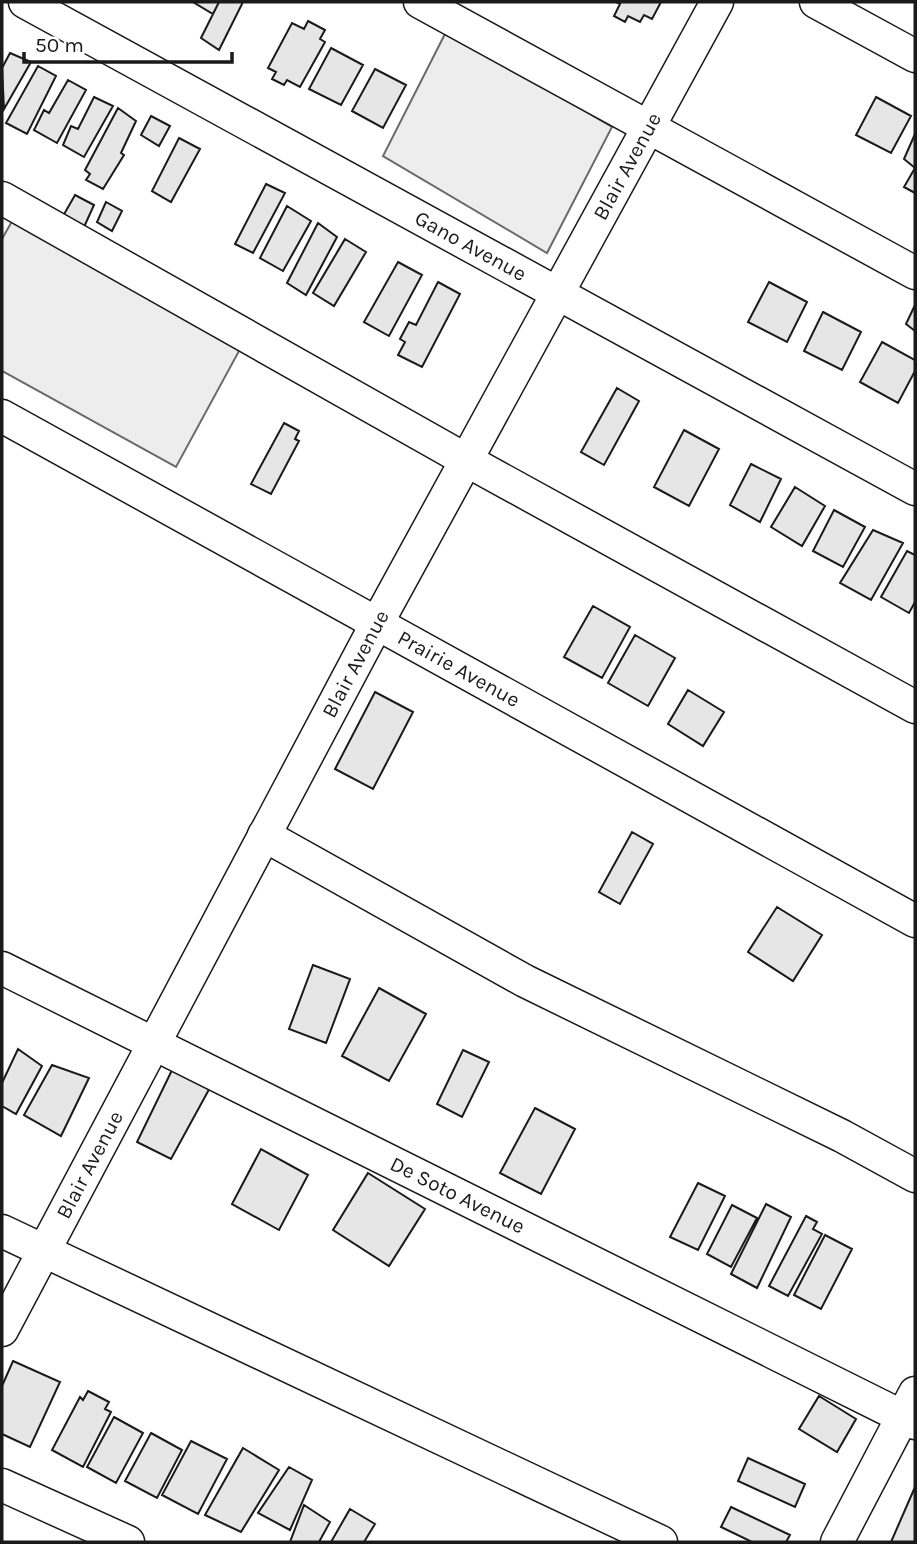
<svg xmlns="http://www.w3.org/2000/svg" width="917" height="1544" font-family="Karla,sans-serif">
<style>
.green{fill:#ededed;stroke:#6a6a6a;stroke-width:2}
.building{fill:#e6e6e6;stroke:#1a1a1a;stroke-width:2}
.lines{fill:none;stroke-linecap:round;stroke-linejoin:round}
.minor-casing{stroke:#1a1a1a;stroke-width:35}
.minor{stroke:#fff;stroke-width:32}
.labels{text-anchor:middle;stroke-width:5;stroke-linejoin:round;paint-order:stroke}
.street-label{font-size:21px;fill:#1a1a1a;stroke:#fff}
</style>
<rect width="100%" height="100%" fill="#fff"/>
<path class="green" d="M447,30l165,97 -65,126 -164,-97z
M16,214l229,126 -69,127 -174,-96v-132z"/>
<path class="building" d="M193,2h26l-6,12z
M219,2h24l-24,48 -18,-12z
M616,2h45l-9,17 -8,-4 -4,7 -12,-6 -3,6 -11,-6 6,-12z
M308,21l17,9 -5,9 5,3 -25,45 -13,-7 -3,5 -12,-6 4,-7 -8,-4 24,-45 12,6z
M331,48l32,17 -22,40 -32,-16z
M10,53l21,9 -27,47 -2,-41z
M38,66l18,10 -29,58 -21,-11z
M375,69l31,16 -23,43 -31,-17z
M68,80l18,10 -29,53 -23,-13 10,-20 5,3z
M94,97l19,9 -29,51 -21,-12 8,-19 7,3z
M876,97l35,19 -20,37 -35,-18z
M118,108l18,13 -15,32 3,2 -21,34 -17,-9 4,-6 -5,-4z
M151,116l19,10 -11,20 -18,-11z
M915,134v34l-11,-9z
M179,138l21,11 -29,53 -19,-11z
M915,168v25l-11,-6z
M266,184l19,9 -32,60 -18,-9z
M75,195l19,10 -10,22 -21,-11z
M106,202l16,9 -10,20 -15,-9z
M287,206l24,15 -28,50 -23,-13z
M318,223l19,14 -31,58 -19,-12z
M345,239l21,13 -32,54 -21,-13z
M398,262l24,13 -33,61 -25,-14z
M438,282l22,12 -38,73 -24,-12 7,-13 -5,-3 9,-17 7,3z
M769,282l38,20 -20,40 -39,-20z
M915,305v26l-9,-7z
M823,312l38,20 -19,38 -38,-19z
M882,342l33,18v11l-17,32 -38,-21z
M617,388l22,13 -35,64 -23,-13z
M284,423l15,8 -4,8 4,2 -28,53 -20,-10z
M684,430l35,19 -30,57 -35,-19z
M751,464l30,15 -21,43 -30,-17z
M795,487l30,19 -23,40 -31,-19z
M834,510l31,17 -22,40 -30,-16z
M873,530l30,13 -32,57 -31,-17z
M907,551l8,4v47l-6,11 -28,-16z
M593,606l37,21 -28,51 -38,-21z
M635,635l40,23 -27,48 -40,-23z
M688,690l36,22 -21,34 -35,-22z
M375,692l38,20 -40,77 -38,-20z
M632,832l21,12 -33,60 -21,-12z
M777,907l45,28 -29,46 -45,-29z
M313,965l37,14 -24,64 -37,-14z
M379,988l47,26 -37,67 -47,-25z
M18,1049l24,17 -26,48 -14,-8v-23z
M463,1050l26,12 -27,55 -25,-13z
M52,1065l37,13 -28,58 -37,-21z
M173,1068l39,16 -41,75 -34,-17z
M535,1108l40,21 -34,65 -41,-21z
M261,1149l47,26 -29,55 -47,-26z
M368,1173l57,36 -36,57 -56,-36z
M698,1183l27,13 -27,54 -28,-13z
M766,1204l25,13 -34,71 -26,-14z
M732,1205l25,13 -26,49 -24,-13z
M806,1216l11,6 -4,7 9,5 -34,62 -19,-10z
M825,1235l27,14 -31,60 -27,-14z
M13,1361l47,21 -30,65 -28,-13v-48z
M88,1391l21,11 -4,7 6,3 -28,55 -31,-17 28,-53 3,3z
M819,1396l37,23 -19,33 -38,-23z
M114,1417l29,16 -27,50 -29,-16z
M151,1433l31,17 -25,48 -32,-17z
M191,1441l36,18 -29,55 -36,-19z
M243,1448l36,22 -38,62 -36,-17z
M748,1458l57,26 -10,23 -57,-26z
M289,1467l23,13 -22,50 -32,-17z
M915,1487v55h-24z
M304,1505l26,17 -11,20h-29z
M731,1507l59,28 -4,7h-34l-31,-15z
M350,1509l25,15 -11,18h-33z"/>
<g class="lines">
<g class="minor-casing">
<g id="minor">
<path id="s1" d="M25,2l890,487"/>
<path d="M420,2l495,271"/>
<path d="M816,2l99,54"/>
<path d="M2,198l464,262 449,247"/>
<path id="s2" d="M2,416l913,505"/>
<path d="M264,835l261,146 317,155 73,40"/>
<path id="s3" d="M2,968l913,455"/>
<path d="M2,1231l659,311"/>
<path id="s4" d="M2,1330l374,-705 341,-623"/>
<path d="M2,1485l126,57"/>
<path d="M837,1542l78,-149"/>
</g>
</g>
<use href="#minor" class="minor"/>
</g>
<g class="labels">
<g class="street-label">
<text dy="7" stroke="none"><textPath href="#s4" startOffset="1321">Blair Avenue</textPath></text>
<text dy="7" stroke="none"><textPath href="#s1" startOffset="508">Gano Avenue</textPath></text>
<text dy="7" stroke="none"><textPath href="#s4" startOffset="754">Blair Avenue</textPath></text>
<text dy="7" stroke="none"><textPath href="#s2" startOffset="522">Prairie Avenue</textPath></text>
<text dy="7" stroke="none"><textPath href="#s4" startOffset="187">Blair Avenue</textPath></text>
<text dy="7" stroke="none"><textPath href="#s3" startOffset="509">De Soto Avenue</textPath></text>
</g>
</g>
<rect width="917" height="1544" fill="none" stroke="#1a1a1a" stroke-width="7"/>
<path d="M24 52v10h208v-10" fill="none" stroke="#1a1a1a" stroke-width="3.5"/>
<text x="35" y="52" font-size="21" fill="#1a1a1a" stroke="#ffffff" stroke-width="5" paint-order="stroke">50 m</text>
</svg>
